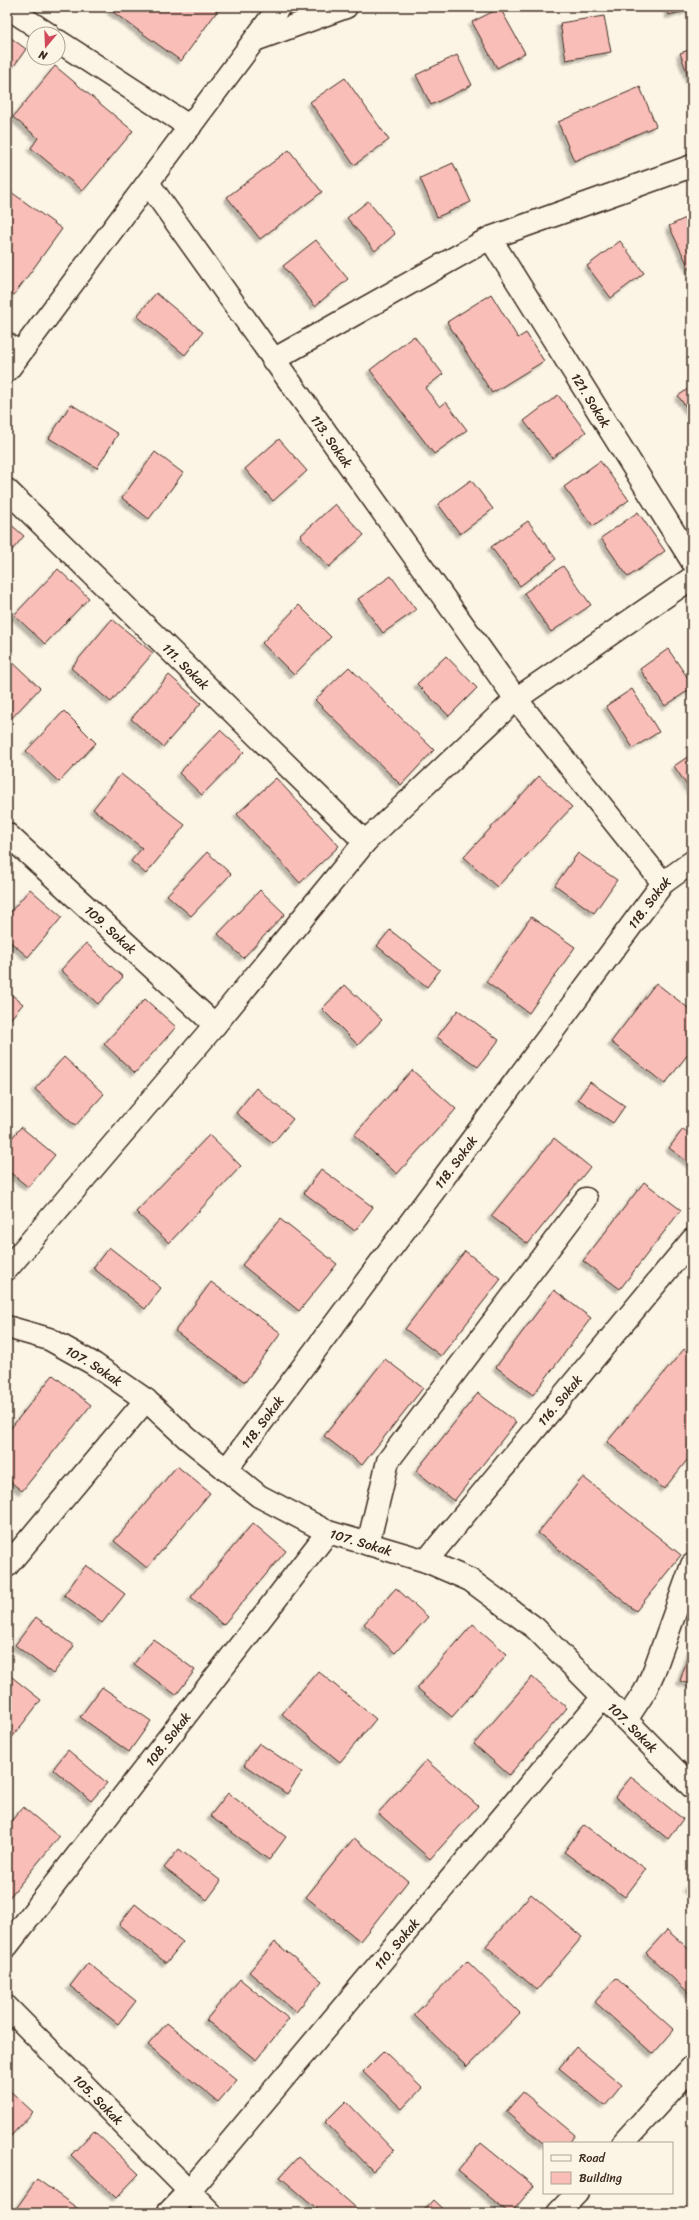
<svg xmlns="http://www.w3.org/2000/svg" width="699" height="2220" font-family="Sriracha,sans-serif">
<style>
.building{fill:#fabeb9;stroke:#3b2a1e;filter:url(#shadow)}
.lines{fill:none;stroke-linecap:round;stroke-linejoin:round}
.minor-casing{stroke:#3b2a1e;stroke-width:25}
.major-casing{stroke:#3b2a1e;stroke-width:25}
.minor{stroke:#fcf5e5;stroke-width:22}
.major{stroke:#fcf5e5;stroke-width:22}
.labels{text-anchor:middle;stroke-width:4;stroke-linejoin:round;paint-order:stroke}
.street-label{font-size:13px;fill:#3b2a1e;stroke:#fcf5e5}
</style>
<defs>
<filter id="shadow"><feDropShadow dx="-3.5" dy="3.5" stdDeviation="1" flood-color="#0004"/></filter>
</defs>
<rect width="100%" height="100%" fill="#fcf5e5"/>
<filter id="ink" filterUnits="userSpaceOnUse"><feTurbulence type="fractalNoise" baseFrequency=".025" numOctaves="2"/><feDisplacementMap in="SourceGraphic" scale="8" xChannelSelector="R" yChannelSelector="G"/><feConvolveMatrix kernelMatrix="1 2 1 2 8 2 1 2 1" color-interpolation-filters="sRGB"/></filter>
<g filter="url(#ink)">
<path class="building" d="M112,7h101l5,3 -37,51 -71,-51z
M667,7h25v2l-23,6z
M500,8l25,45 -28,15 -25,-46z
M604,16l7,36 -45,8 -6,-37z
M7,35l19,14 -19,27z
M692,49v38l-12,-34z
M457,55l15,30 -41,20 -15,-30z
M55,66l78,65 -50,60 -52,-43 7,-10 -25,-21z
M345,78l44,62 -35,25 -44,-63z
M640,87l16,39 -82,35 -16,-39z
M289,150l33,42 -62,47 -33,-42z
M453,163l18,39 -34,15 -17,-39z
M7,189l55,40 -48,66 -7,-5z
M368,201l27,33 -20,17 -28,-33z
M692,215v59l-23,-48z
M316,240l32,39 -33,27 -32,-40z
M620,241l24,32 -33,25 -24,-32z
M156,293l47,39 -18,23 -48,-39z
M491,294l27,44 8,-5 18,28 -52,32 -45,-71z
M414,336l29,38 -18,14 15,19 6,-5 21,28 -33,24 -64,-84z
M692,386v29l-14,-19z
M558,395l28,37 -34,26 -28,-37z
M71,404l47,30 -21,34 -48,-30z
M279,439l28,32 -34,30 -28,-32z
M155,452l28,21 -34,46 -27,-21z
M600,461l29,39 -36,26 -29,-39z
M471,480l22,29 -33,25 -22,-30z
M335,504l29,31 -35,32 -29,-31z
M638,512l27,39 -37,26 -27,-39z
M7,521l17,15 -17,20z
M528,521l28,38 -36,27 -29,-39z
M563,566l28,39 -40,27 -27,-39z
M58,569l31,29 -44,46 -31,-29z
M391,576l25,34 -33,23 -25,-34z
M299,605l32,32 -37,38 -32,-32z
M112,619l41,34 -42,49 -40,-34z
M668,649l24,35v4l-27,18 -25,-37z
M446,656l31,32 -28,28 -32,-32z
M7,657l33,31 -33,35z
M349,667l85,83 -33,35 -86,-85z
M169,675l32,28 -38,44 -32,-28z
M632,689l27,43 -26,16 -27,-42z
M64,711l32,32 -37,39 -33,-31z
M220,730l24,22 -42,43 -23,-22z
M692,754v39l-18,-27z
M121,774l64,51 -39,49 -15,-13 11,-13 -49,-39z
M539,776l33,31 -75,80 -33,-30z
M276,778l63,68 -39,37 -63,-69z
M207,852l24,22 -40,42 -24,-21z
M578,853l39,27 -23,33 -39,-28z
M30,889l32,28 -34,40 -21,-18v-23z
M260,890l25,24 -42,44 -25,-24z
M531,917l44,30 -46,66 -43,-31z
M390,930l50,40 -13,17 -50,-41z
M86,943l37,34 -25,27 -37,-34z
M656,983l36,28v38l-27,35 -54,-42z
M345,985l37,35 -24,25 -36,-36z
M7,991l16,13 -16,19z
M145,999l31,28 -41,46 -31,-29z
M458,1010l41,30 -21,27 -41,-30z
M64,1057l40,37 -29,32 -40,-37z
M412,1070l44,39 -59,65 -43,-39z
M590,1082l35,24 -12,17 -35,-24z
M256,1088l37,31 -20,24 -37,-30z
M21,1127l34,28 -27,32 -21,-17v-26z
M683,1129l9,7v29l-23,-17z
M209,1135l32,31 -72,77 -33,-31z
M554,1138l36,29 -62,77 -37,-28z
M321,1169l52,38 -18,24 -51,-38z
M644,1182l37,28 -61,79 -37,-28z
M280,1219l57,45 -38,47 -57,-46z
M109,1247l52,41 -16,21 -52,-41z
M465,1251l36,28 -60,77 -36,-27z
M211,1282l70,51 -36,49 -70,-51z
M554,1290l37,28 -58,77 -37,-28z
M684,1349l8,7v98l-28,35 -57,-47z
M385,1359l38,29 -61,77 -38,-29z
M53,1375l38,30 -69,86 -15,-12v-46z
M478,1393l38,29 -62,79 -38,-30z
M177,1466l33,27 -63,75 -33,-27z
M583,1477l98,78 -45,56 -98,-78z
M253,1523l33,28 -63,74 -32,-28z
M86,1565l39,29 -23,29 -38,-28z
M396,1588l32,29 -33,36 -31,-29z
M36,1617l38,29 -21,28 -38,-29z
M473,1624l34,30 -55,63 -35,-29z
M153,1639l42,31 -19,25 -42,-31z
M692,1644v41l-12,-4z
M318,1671l58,48 -36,43 -58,-48z
M8,1674l33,26 -34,44v-69z
M532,1677l35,31 -58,67 -35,-31z
M102,1687l49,34 -22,31 -49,-35z
M259,1743l43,29 -15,22 -43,-29z
M68,1750l39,33 -16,18 -38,-32z
M426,1760l52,46 -48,53 -52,-46z
M631,1777l52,42 -15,20 -53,-42z
M228,1793l58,44 -17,23 -59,-44z
M23,1807l36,30 -52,63v-74z
M584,1825l62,44 -21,28 -61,-45z
M354,1838l54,43 -48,60 -54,-44z
M179,1849l42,32 -14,19 -43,-32z
M692,1881v13l-6,-6z
M531,1894l51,43 -45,53 -51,-44z
M135,1904l48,38 -17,21 -47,-38z
M667,1930l25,22v44l-46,-43z
M275,1942l47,39 -26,31 -47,-40z
M467,1961l53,52 -53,54 -53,-52z
M88,1963l48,38 -18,23 -48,-38z
M616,1978l58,52 -21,24 -58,-52z
M240,1979l49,40 -33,41 -50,-40z
M167,2023l70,57 -19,22 -70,-57z
M576,2047l46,38 -17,21 -46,-38z
M384,2051l38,37 -20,21 -39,-37z
M7,2088l26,24 -25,27 -1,-1z
M523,2092l52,43 -6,8 -25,1 -38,-32z
M346,2101l48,50 -21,20 -48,-49z
M94,2131l45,43 -23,24 -45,-43z
M481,2143l53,43 -23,27h-2l-51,-42z
M298,2157l64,56h-40l-42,-36z
M37,2179l47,34h-71z
M433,2200l14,13h-26z"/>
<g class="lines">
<g class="minor-casing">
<g id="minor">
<path d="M7,7l41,27"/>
<path d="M255,40l91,-33"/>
<path d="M58,41l132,86"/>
<path id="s1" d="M148,183l368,516 147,184"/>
<path id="s2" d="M490,238l202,323"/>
<path d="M7,344l12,10"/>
<path d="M273,360l217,-122 202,-72"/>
<path id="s3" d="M7,490l358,352"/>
<path id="s4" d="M7,834l208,191"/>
<path d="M7,1269l208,-244 150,-183 151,-143 176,-121"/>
<path id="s5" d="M7,1327l42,12 45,25 52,36 41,38 72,58 69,36 98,29 44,19 65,48 157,159"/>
<path id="s6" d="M226,1470l437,-587 29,-21"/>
<path d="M368,1544l20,-83 198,-262"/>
<path id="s7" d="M426,1561l266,-321"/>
<path d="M7,1566l139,-166"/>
<path d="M626,1720l19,-29 9,-20 38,-106"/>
<path id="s8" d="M7,1946l321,-414"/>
<path id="s9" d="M7,2007l204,206"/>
<path d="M623,2143l69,-76"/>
<path id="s10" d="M168,2213l21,-22 414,-494"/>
<path d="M558,2213l19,-20"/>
</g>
</g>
<g class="major-casing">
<path id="major" d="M7,371l272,-364"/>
</g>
<use href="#minor" class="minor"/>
<use href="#major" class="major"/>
</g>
</g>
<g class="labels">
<g class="street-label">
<text dy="5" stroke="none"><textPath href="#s2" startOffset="191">121. Sokak</textPath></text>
<text dy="5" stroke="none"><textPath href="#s1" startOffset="317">113. Sokak</textPath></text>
<text dy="5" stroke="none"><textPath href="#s3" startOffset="251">111. Sokak</textPath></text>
<text dy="5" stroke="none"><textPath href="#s6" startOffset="708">118. Sokak</textPath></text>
<text dy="5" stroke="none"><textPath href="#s4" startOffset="141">109. Sokak</textPath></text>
<text dy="5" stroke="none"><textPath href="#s6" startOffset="384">118. Sokak</textPath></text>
<text dy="5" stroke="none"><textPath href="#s5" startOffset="96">107. Sokak</textPath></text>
<text dy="5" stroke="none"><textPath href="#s7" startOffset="209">116. Sokak</textPath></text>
<text dy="5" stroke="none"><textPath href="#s6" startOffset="60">118. Sokak</textPath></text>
<text dy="5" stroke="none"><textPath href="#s5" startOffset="419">107. Sokak</textPath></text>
<text dy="5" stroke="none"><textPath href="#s5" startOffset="755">107. Sokak</textPath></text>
<text dy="5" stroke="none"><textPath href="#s8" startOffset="262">108. Sokak</textPath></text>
<text dy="5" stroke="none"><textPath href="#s10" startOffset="353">110. Sokak</textPath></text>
<text dy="5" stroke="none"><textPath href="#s9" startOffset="130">105. Sokak</textPath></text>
</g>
</g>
<rect width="699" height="2220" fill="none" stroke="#fcf5e5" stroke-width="24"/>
<rect x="12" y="12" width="675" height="2196" fill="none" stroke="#3b2a1e" stroke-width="1.5" filter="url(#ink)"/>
<rect x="543" y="2142" width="130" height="52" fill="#fcf5e5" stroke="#afa495"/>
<rect x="551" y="2155" width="20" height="6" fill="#fcf5e5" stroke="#afa495"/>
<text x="579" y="2162" font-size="12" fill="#3b2a1e">Road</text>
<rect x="551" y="2172" width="20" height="12" fill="#fabeb9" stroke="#afa495"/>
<text x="579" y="2182" font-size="12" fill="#3b2a1e">Building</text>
<g transform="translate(46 46) rotate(199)"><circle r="19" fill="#fcf5e5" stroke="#afa495"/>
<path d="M0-3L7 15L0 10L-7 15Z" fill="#d1495b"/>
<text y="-6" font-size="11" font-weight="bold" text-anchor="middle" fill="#3b2a1e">N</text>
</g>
</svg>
